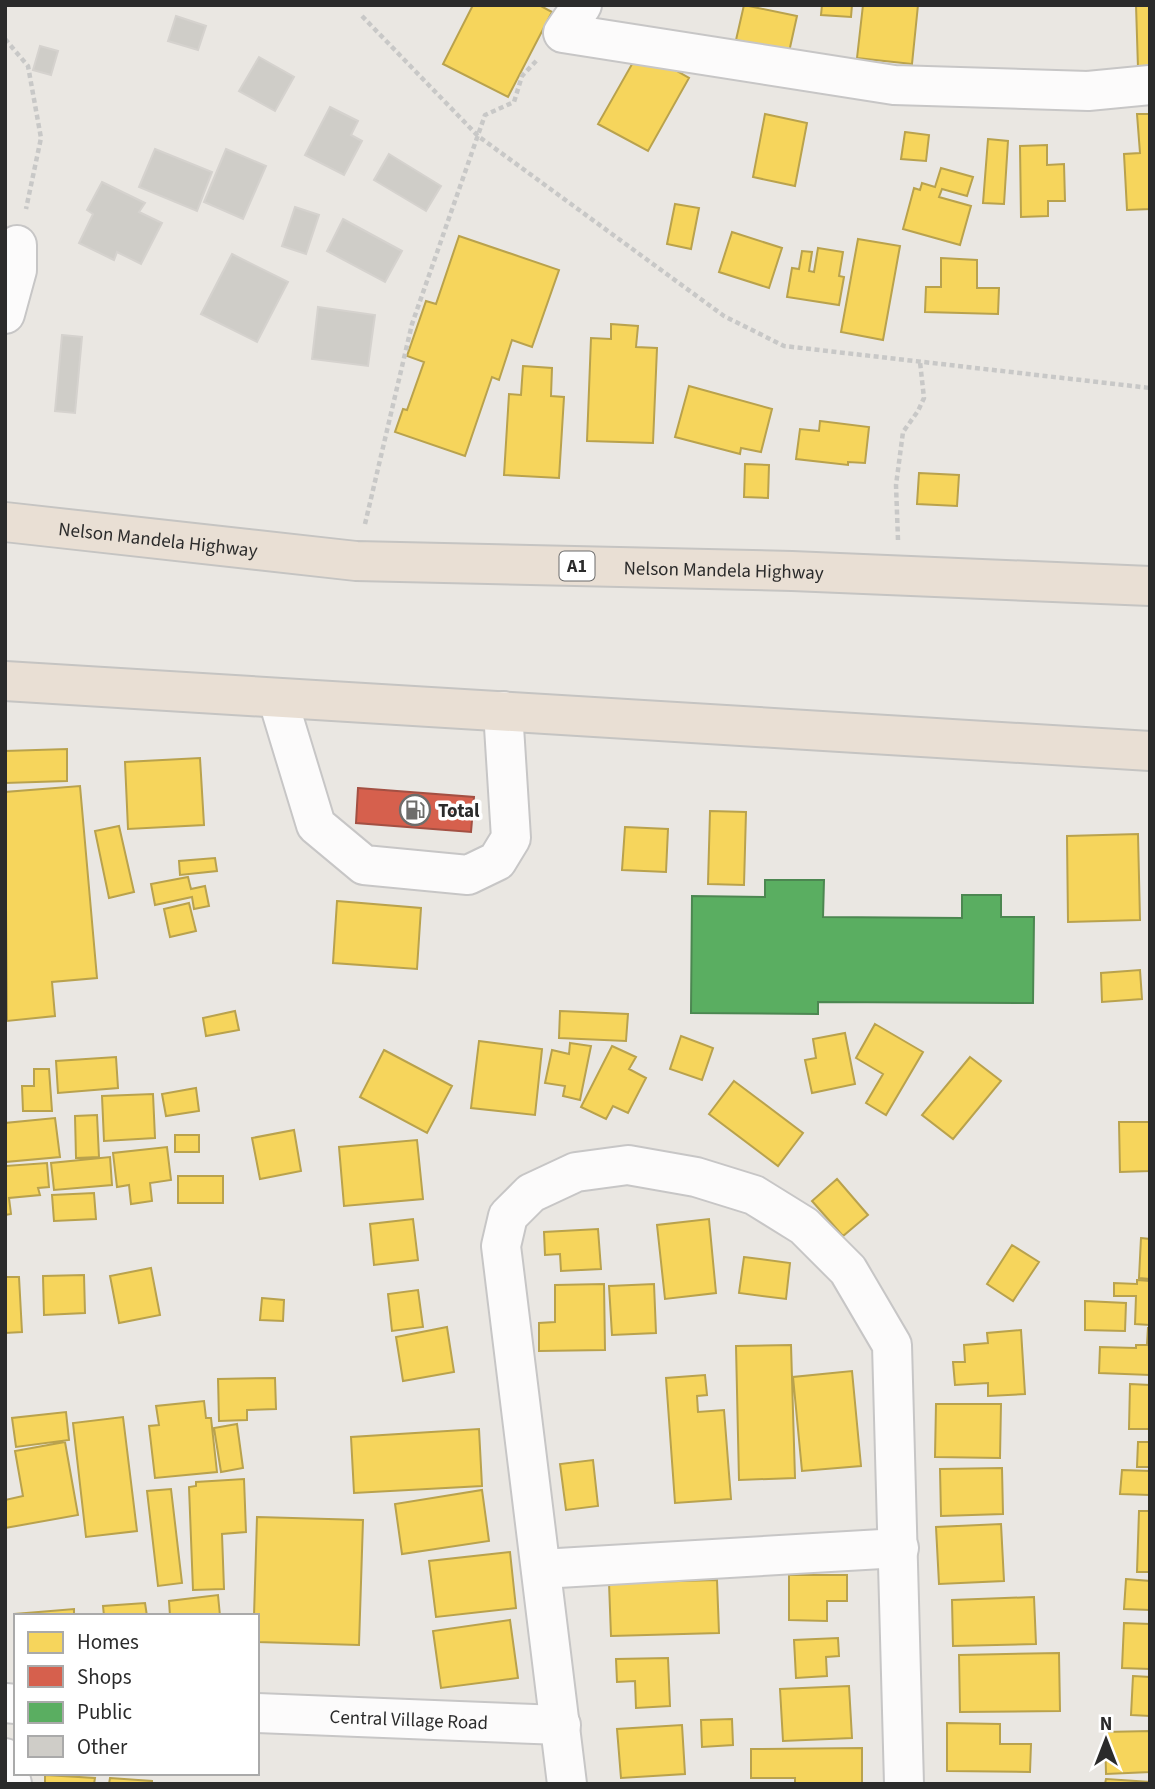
<svg xmlns="http://www.w3.org/2000/svg" width="1155" height="1789" font-family="'Source Sans 3',sans-serif">
<style>
.homes{fill:#f6d55c;stroke:#b9a24d;stroke-width:2}
.shops{fill:#d6604d;stroke:#a35043;stroke-width:2}
.public{fill:#5aae61;stroke:#4c8751;stroke-width:2}
.building{fill:#cfcdc8;stroke:#d5d2ce;stroke-width:2}
.lines{fill:none;stroke-linecap:round;stroke-linejoin:round}
.minor-casing{stroke:#c7c6c6;stroke-width:42}
.highway-casing{stroke:#c5c4c2;stroke-width:42}
.path{stroke:#c8c8c7;stroke-width:4.5;stroke-dasharray:5 3.5;stroke-linecap:butt}
.minor{stroke:#fcfbfb;stroke-width:38}
.highway{stroke:#e9dfd4;stroke-width:38}
.labels{text-anchor:middle;stroke-width:7;stroke-linejoin:round;paint-order:stroke}
.shield{fill:#fff;stroke:#6b6b6b;stroke-width:2}
.shield-label{font-size:18px;font-weight:bold;fill:#2b2b2b}
.street-label{font-size:19px;fill:#2b2b2b;stroke:#fff}
.poi-label{font-size:19px;font-weight:bold;fill:#2b2b2b;stroke:#fff;text-anchor:start}
</style>
<rect width="100%" height="100%" fill="#eae7e2"/>
<path class="homes" d="M473,5h66l13,7 -44,85 -65,-33z
M744,5l53,11 -8,36 -53,-12z
M822,5h30l-1,12 -30,-2z
M863,5h55l-6,59 -55,-6z
M1136,5h14v63h-12z
M640,50l49,28 -41,73 -50,-27z
M765,114l42,9 -12,63 -42,-9z
M1137,114h13v95l-23,1 -3,-56 16,-1z
M905,132l24,3 -3,26 -25,-2z
M988,139l20,2 -4,63 -21,-1z
M1047,145v20l17,-1 1,37h-17v15l-27,1 -1,-71z
M941,168l32,9 -6,19 -25,-7 -3,8 32,9 -11,39 -57,-16 11,-41 6,2 2,-7 13,4z
M675,204l24,4 -8,41 -24,-5z
M732,232l50,16 -13,40 -50,-16z
M459,236l100,34 -27,77 -20,-7 -13,40 -7,-3 -27,79 -70,-24 8,-23 4,1 17,-48 -17,-6 19,-55 10,3z
M858,239l42,7 -17,94 -42,-8z
M818,248l25,4 -4,24 5,1 -5,28 -52,-8 5,-29 7,1 3,-18 10,1 -3,19 5,1z
M941,258l36,2v28h22l-1,26 -73,-2 1,-25h15z
M611,324l27,2 -2,21 21,1 -4,95 -66,-2 4,-103 20,1z
M523,366l29,2 -1,28 13,1 -5,81 -55,-3 5,-81 12,1z
M689,386l83,23 -11,43 -20,-4 -1,6 -65,-17z
M820,421l49,6 -4,36 -17,-1v3l-52,-6 4,-30 19,2z
M745,464l24,1 -1,33 -24,-1z
M919,473l40,2 -2,31 -40,-2z
M67,749v32l-62,2v-32z
M200,758l4,67 -76,4 -3,-67z
M80,786l17,192 -45,4 3,34 -48,5 -2,-229z
M710,811l36,1 -2,73 -36,-1z
M119,826l15,66 -25,6 -14,-67z
M625,827l43,2 -2,43 -44,-2z
M1138,834l2,86 -72,2 -1,-86z
M215,858l2,13 -37,4 -1,-14z
M188,877l3,12 14,-3 4,20 -15,3 -2,-12 -37,8 -4,-21z
M337,901l84,7 -4,61 -84,-6z
M189,903l7,28 -26,6 -6,-28z
M1140,970l2,29 -40,3 -1,-29z
M235,1011l4,19 -33,6 -3,-18z
M560,1011l68,3 -2,27 -67,-3z
M875,1024l48,28 -37,63 -20,-12 17,-29 -27,-16z
M845,1033l10,51 -43,9 -7,-33 11,-2 -3,-19z
M681,1036l32,12 -11,32 -32,-11z
M479,1041l63,8 -7,66 -64,-7z
M570,1043l21,3 -11,54 -17,-4 2,-10 -20,-3 7,-33 17,4z
M612,1046l24,11 -7,12 17,9 -18,35 -15,-7 -7,13 -25,-12z
M384,1050l68,36 -25,47 -67,-36z
M116,1057l2,31 -60,5 -2,-32z
M970,1057l31,24 -48,58 -31,-24z
M34,1069h15l3,42h-29l-1,-25h12z
M734,1081l69,52 -25,33 -69,-52z
M196,1088l3,23 -33,5 -4,-22z
M153,1094l2,44 -51,3 -2,-45z
M97,1115l2,42 -23,1 -1,-42z
M55,1118l5,39 -54,5v4l41,-3 2,24 -11,1 2,7 -31,3 2,16 -6,1v-92z
M1119,1122h31v49l-30,1z
M294,1130l7,41 -41,8 -8,-41z
M175,1135h24v17h-24z
M417,1140l6,59 -79,7 -5,-59z
M167,1147l4,33 -21,3 2,18 -21,3 -2,-19 -12,2 -4,-34z
M110,1157l2,28 -58,5 -3,-27z
M178,1176h45v27h-45z
M837,1179l31,36 -25,21 -31,-35z
M94,1193l2,26 -42,2 -2,-26z
M413,1219l5,41 -44,5 -4,-41z
M709,1219l7,74 -51,6 -8,-74z
M598,1229l3,40 -40,2 -1,-17 -15,1 -1,-23z
M1141,1238l9,1v40l-11,-1z
M1012,1245l27,17 -26,39 -26,-17z
M744,1257l46,6 -4,36 -47,-6z
M151,1268l9,47 -41,8 -9,-47z
M84,1275l1,38 -41,2 -1,-39z
M5,1277h14l3,55 -17,1z
M1137,1280l13,1v44l-15,-1 1,-28h-22v-13l23,1z
M604,1284l1,66 -66,1v-28l16,-1v-37z
M654,1284l2,49 -44,2 -3,-49z
M418,1290l5,37 -31,4 -4,-37z
M262,1298l22,2 -1,21 -23,-1z
M1085,1301l41,2 -1,28 -40,-1z
M447,1327l7,45 -51,9 -7,-44z
M1148,1327l2,48 -51,-2 1,-26 36,1v-3h11z
M1021,1330l4,64 -37,2v-13l-33,2 -2,-23h12l-1,-17 24,-2 -1,-10z
M791,1345l4,133 -56,2 -3,-134z
M852,1371l9,95 -59,5 -9,-94z
M705,1375l2,20 -10,1 1,16 26,-2 7,89 -56,4 -9,-125z
M275,1378l1,31 -29,1v10l-28,1 -1,-42z
M1130,1384l20,1v44h-21z
M204,1401l2,17h5l6,54 -62,6 -6,-52 10,-1 -3,-19z
M936,1404h65l-1,54 -65,-1z
M66,1412l3,28 -53,7 -4,-29z
M123,1417l14,114 -51,6 -13,-114z
M237,1424l6,44 -22,4 -7,-44z
M479,1429l3,57 -128,7 -3,-56z
M65,1442l13,73 -73,13v-28l18,-4 -8,-45z
M1138,1442h12v25h-13z
M593,1460l5,46 -32,4 -6,-46z
M1002,1468l1,46 -62,2 -1,-47z
M1122,1470l28,1v24l-30,-1z
M244,1479l2,53 -24,2 2,55 -31,1 -4,-103 7,-1v-4z
M171,1489l11,94 -24,3 -11,-95z
M482,1490l7,51 -87,13 -7,-50z
M1139,1511h11v61h-13z
M257,1517l106,3 -4,125 -102,-3v-26h-3z
M1001,1524l3,57 -65,3 -3,-57z
M510,1552l6,56 -80,9 -7,-56z
M789,1575h58v26h-20v20l-38,-1z
M1126,1579l24,2v29l-26,-1z
M717,1580l2,53 -108,3 -2,-53z
M218,1595l2,21h-50l-1,-15z
M1034,1597l2,47 -83,2 -1,-46z
M145,1603l2,13h-43l-1,-10z
M74,1609v7h-58v5l-1,-7z
M510,1620l8,58 -77,10 -8,-57z
M1124,1623l26,1v45l-28,-1z
M838,1638l1,18 -13,1 1,19 -31,2 -2,-38z
M1059,1653l1,58 -100,1 -1,-57z
M668,1658l2,48 -34,2 -1,-27 -18,1 -1,-23z
M1133,1676l17,1v39l-19,-1z
M849,1686l3,52 -69,3 -3,-52z
M732,1719l1,26 -31,2 -1,-27z
M947,1723l53,1v20h31l-1,28 -83,-1z
M682,1725l3,49 -64,4 -4,-49z
M1150,1731v41l-44,2 -1,-42z
M862,1748v36h-67v-6h-44v-29z
M45,1775l50,3 -1,6h-49z
M110,1778l42,3v3h-43z
M1106,1779l44,3v2h-45z"/>
<path class="shops" d="M358,788l116,9 -3,35 -115,-9z"/>
<path class="public" d="M765,880h59l-1,37 139,1v-23h39v22h33l-1,86 -215,-1v12l-127,-1 1,-117 73,1z"/>
<path class="building" d="M176,16l30,10 -8,24 -30,-9z
M40,46l18,5 -7,24 -18,-5z
M259,57l35,20 -19,34 -36,-20z
M330,107l28,14 -7,14 11,6 -18,34 -39,-20z
M155,149l57,23 -15,39 -58,-24z
M226,149l40,17 -23,53 -39,-17z
M389,154l52,32 -15,25 -52,-31z
M102,182l43,21 -6,9 23,11 -21,41 -24,-12 -3,8 -35,-17 14,-29 -6,-4z
M295,207l24,8 -13,39 -24,-8z
M343,219l59,32 -17,31 -58,-31z
M232,254l56,28 -31,60 -56,-28z
M318,307l57,8 -7,51 -56,-7z
M62,335l20,2 -7,76 -20,-2z"/>
<g class="lines">
<g class="minor-casing">
<g id="minor">
<path d="M582,5l-19,28 331,52 194,6 62,-6"/>
<path d="M5,314l12,-44v-25"/>
<path d="M278,700l38,125 48,40 104,10 29,-14 14,-23 -8,-127"/>
<path d="M541,1569l358,-21"/>
<path d="M5,1703l11,1"/>
<path id="s1" d="M257,1713l304,12"/>
<path d="M5,1758l7,26"/>
<path d="M567,1784l-66,-538 7,-30 23,-23 45,-21 52,-7 68,12 58,18 50,31 44,44 44,75 12,439"/>
</g>
</g>
<g class="highway-casing">
<g id="highway">
<path id="s2" d="M5,522l351,39 436,10 358,15"/>
<path d="M5,681l1145,70"/>
</g>
</g>
<path class="path" d="M362,16l116,120 246,180 60,30 366,42
M5,39l23,27 13,72 -15,71
M365,524l47,-200 73,-209 29,-13 8,-26 16,-17
M898,540l-2,-55 7,-53 15,-21 6,-13 -4,-36"/>
<use href="#minor" class="minor"/>
<use href="#highway" class="highway"/>
</g>
<defs>
<g id="fuel-ring" transform="scale(1.575)"><circle r="9.5" fill="#fff" stroke="#6e6d6b" stroke-width="1.5"/><path d="M-5.5-6h7V0h2V4h1.3V-2.5L3-4.5l.8-.8L6-3V5H2.5V1h-1V6h-7ZM-4.2-4.7v3.2H.2V-4.7Z" fill="#6e6d6b"/></g>
</defs>
<g fill-rule="evenodd">
<use href="#fuel-ring" x="415" y="810"/>
</g>
<g class="labels">
<rect class="shield" x="559.5" y="551.5" width="35" height="29" rx="5"/>
<g class="shield-label">
<text x="577" y="572">A1</text>
</g>
<g class="street-label">
<text dy="7" stroke="none"><textPath href="#s2" startOffset="154">Nelson Mandela Highway</textPath></text>
<text dy="7" stroke="none"><textPath href="#s2" startOffset="721">Nelson Mandela Highway</textPath></text>
<text dy="7" stroke="none"><textPath href="#s1" startOffset="152">Central Village Road</textPath></text>
</g>
<g class="poi-label">
<text x="438" y="817">Total</text>
</g>
</g>
<rect width="1155" height="1789" fill="none" stroke="#2b2b2b" stroke-width="14"/>
<rect x="14" y="1614" width="245" height="161" fill="#ffffff" stroke="#aaaaaa" stroke-width="2"/>
<rect x="28" y="1632" width="35" height="21" fill="#f6d55c" stroke="#aaaaaa" stroke-width="2"/>
<text x="77" y="1649" font-size="21" fill="#2b2b2b">Homes</text>
<rect x="28" y="1666" width="35" height="21" fill="#d6604d" stroke="#aaaaaa" stroke-width="2"/>
<text x="77" y="1684" font-size="21" fill="#2b2b2b">Shops</text>
<rect x="28" y="1702" width="35" height="21" fill="#5aae61" stroke="#aaaaaa" stroke-width="2"/>
<text x="77" y="1719" font-size="21" fill="#2b2b2b">Public</text>
<rect x="28" y="1736" width="35" height="21" fill="#cfcdc8" stroke="#aaaaaa" stroke-width="2"/>
<text x="77" y="1754" font-size="21" fill="#2b2b2b">Other</text>
<g transform="translate(1106 1740)" stroke="#ffffff" stroke-width="5" paint-order="stroke">
<path d="M0-5L12 26L0 18L-12 26Z" fill="#2b2b2b"/>
<text y="-10" font-size="19" font-weight="bold" text-anchor="middle" fill="#2b2b2b">N</text>
</g>
</svg>
